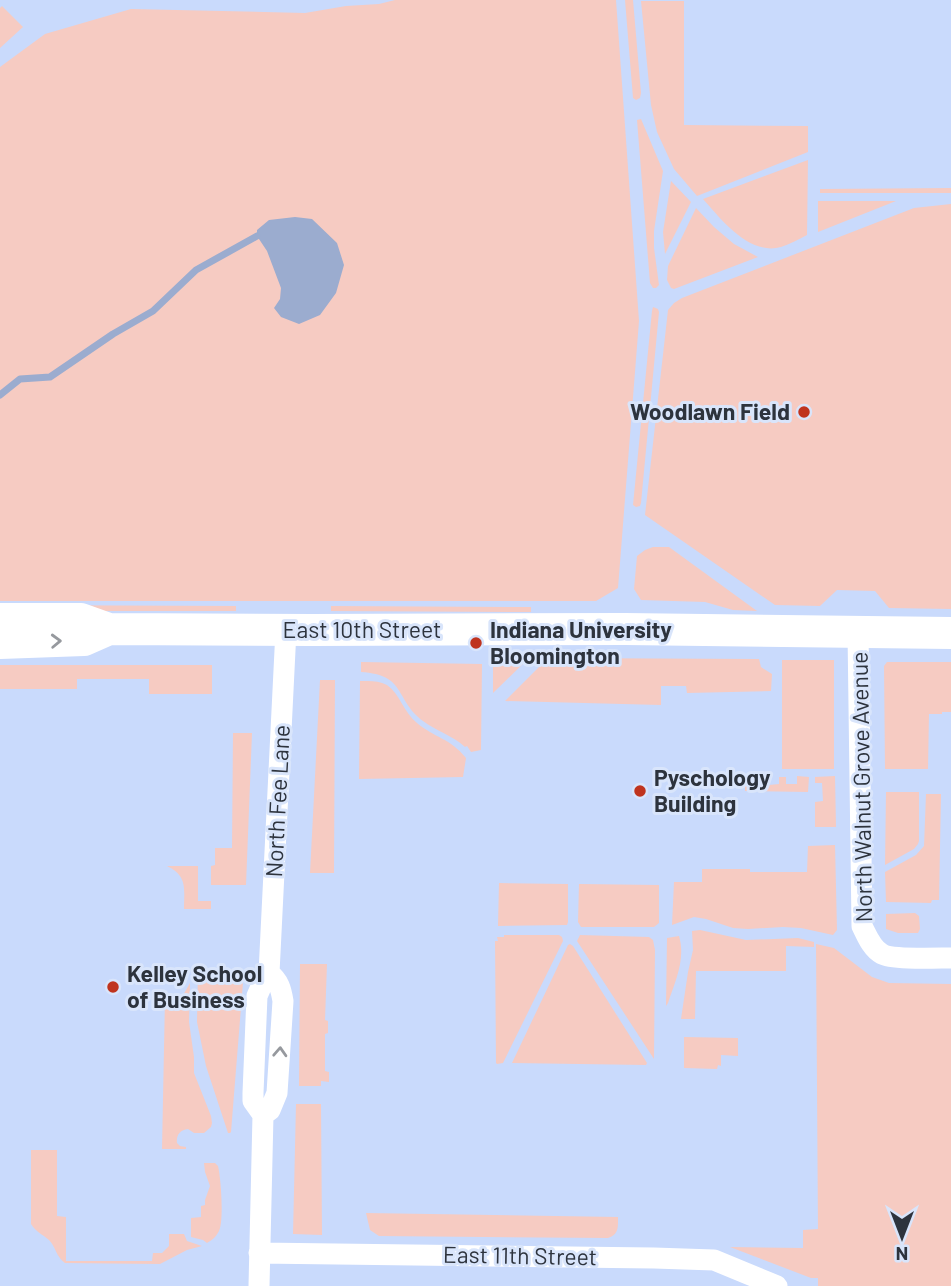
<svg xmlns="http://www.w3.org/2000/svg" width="951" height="1286" font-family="Barlow,sans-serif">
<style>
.built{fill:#c9dafc}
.green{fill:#f6cbc2}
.water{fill:#9baccf}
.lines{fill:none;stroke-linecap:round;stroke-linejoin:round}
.stream{stroke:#9baccf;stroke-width:7}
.street{stroke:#fff;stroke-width:21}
.secondary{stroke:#fff;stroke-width:32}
.oneway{stroke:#96999e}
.poi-dot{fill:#bf331e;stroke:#d9e5fb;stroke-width:2.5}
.labels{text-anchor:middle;stroke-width:6;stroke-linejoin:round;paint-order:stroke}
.poi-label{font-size:23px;font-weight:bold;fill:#2d333d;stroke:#d9e5fb;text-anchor:start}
.street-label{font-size:23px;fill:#2d333d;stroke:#d9e5fb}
</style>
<rect width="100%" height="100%" fill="#d9e5fb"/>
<path class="built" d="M0,0h951v1286h-951z"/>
<path class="green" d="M395,0h221l23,321 -21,267 -22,13h-596v-534l45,-33 86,-25 174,4 41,-7 33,-2z
M625,0h8l8,93 -1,5 -4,2 -3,-2z
M641,1h43v124l124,1v26l-111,44 -23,-27 -17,-37 -6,-27z
M2,6l21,21 -23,21v-40z
M641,119l22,52 -9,60v17l5,37 -3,3h-3l-3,-5 -13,-163z
M808,160l-1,75c-8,4 -17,9 -26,12 -32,9 -60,-28 -78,-48z
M671,181l20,21 -26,52 -2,-22z
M951,188v5h-131v-4z
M818,201h78l-78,31z
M951,204v405l-62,-1 -14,-17 -38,-1 -17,16 -45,-1 -130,-90 23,-205 6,-7 8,-5 232,-90z
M696,208l18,19 20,17 24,13 -84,32 -3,-1 -4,-8 1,-14z
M653,307l5,2 1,3 -18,191 -1,3 -4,1 -3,-2 19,-194z
M653,547h16l88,64 -24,-1 -28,-8 -64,-2 -7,-11 3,-33 8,-6z
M0,605l236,1v5h-236z
M331,606l200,1v5l-200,-1z
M531,656l-38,37v-35l13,1z
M548,658l211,1 2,8 11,7 -1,17 -84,2 -1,-7h-25v19l-156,-4z
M782,660h52v109h-52z
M361,662l121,2 -1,86 -10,2 -4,-6 -2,1c-13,-12 -29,-16 -42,-26 -29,-22 -16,-46 -62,-49z
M887,662h64v50h-9v2h-13l-1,55h-43l-1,-103z
M0,665h212v29h-63v-15h-72v10h-77z
M320,680h15l-1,193h-24z
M360,681c9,0 18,-1 27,4 13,9 17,28 30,38 18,15 33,15 49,35l-3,19 -104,2z
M233,733h19l-6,152h-35v-19l4,-1v-17h17z
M756,776h12l1,9 10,-1v-7h7v7h11v-8l12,1 -1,15 -63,-1v-12h9z
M835,776l1,51h-21v-25l8,-1 -1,-18h-7v-6z
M886,792h33v49l-1,3 -4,5 -29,16z
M926,794h15l-2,106h-7l-1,3 -45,-1 -1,-30 31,-17 8,-9z
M835,845l2,85 -4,5 -32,-7 -18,-1 -35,2 -15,-1 -27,-9 -12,-2 -22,8 2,-43h28v-13h48v3h57l1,-26z
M167,866h31v35h13v8h-27c0,-20 4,-33 -17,-43z
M499,883l69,1v38l-1,3 -69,1z
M579,884l80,1v38l-5,4h-73l-3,-5z
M915,913l4,3 1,13 -2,4h-20l-12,-4v-15z
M700,930l46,10 52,-2 16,4v5l-28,-1v25h-90l-1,48h-14l7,-47 5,-22 -1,-19z
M504,935h55l3,2 1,4 -60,122 -6,1 -1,-1 -1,-122h3l-1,-4h7z
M580,935l69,2 4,3 2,10 -1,109 -77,-118z
M679,936c7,23 -4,46 -11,67l-2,3 1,-68z
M570,944l3,2 74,117 -1,2 -134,-2 56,-118z
M816,944l18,4 38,29 17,6 62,1v302h-133v-8h-7l-81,-31 73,1v-18l15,-1z
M300,964h27l-2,56 3,1v12l-3,1v37l4,1v10l-8,-1v5h-22z
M198,968l46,2 -13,162 -1,1h-2l-22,-67 -9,-44z
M190,983l-1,39 5,35v16l17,43 1,7 -1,4 -7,6h-10l-6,-4c-8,1 -12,6 -11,14l3,3 6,1v2h-24l3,-151 17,-1z
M684,1037l54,1v18l-17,-1v11l-3,-1 -1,4 -33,-1z
M296,1104h25l1,131 -29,-1z
M31,1150h26v66l9,1v44h86l1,-8h9l7,-7v-12h15l3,7 15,5 -15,4 -27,14 -95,-1c-9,-6 -9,-16 -16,-23 -7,-6 -13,-8 -18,-16z
M204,1163h11l3,3c3,12 6,55 1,65 -3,6 -7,9 -12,12l-4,-3 -12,-3v-19l10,-1v-11l4,-1v-5l5,-14 -5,-14z
M366,1213l252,4c0,10 1,17 -10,21l-229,-2 -9,-6z"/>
<path class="water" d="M295,217l17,2 25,24 7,22 -8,28 -16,22 -21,9 -18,-7 -7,-9 6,-9 1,-11 -14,-37 -10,-15v-6l12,-10z"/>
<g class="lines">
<path class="stream" d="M0,395l20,-16 30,-2 63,-43 40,-23 43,-41 61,-34"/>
<path class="street" d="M858,632l4,294c5,10 10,23 20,28 10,6 55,4 69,4
M263,1115l7,-5 7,-17 6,-92c-2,-12 -4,-20 -14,-28
M259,1253l395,5 60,2 63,26
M259,1286l4,-171 -10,-14v-8l4,-97 7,-16 5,-7 17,-343"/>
<path class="secondary" d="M0,619h81l28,10 203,1 313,-1 326,4
M0,643l84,-3 25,-11"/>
</g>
<defs><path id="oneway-chevron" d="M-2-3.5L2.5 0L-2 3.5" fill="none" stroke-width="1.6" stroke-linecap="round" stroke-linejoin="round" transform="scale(1.75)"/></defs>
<g class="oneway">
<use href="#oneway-chevron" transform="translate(56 641) rotate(-2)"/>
<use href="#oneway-chevron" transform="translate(280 1052) rotate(-87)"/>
</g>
<g class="poi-dot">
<circle cx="804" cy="412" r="7"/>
<circle cx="476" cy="643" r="7"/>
<circle cx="640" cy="791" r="7"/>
<circle cx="113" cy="987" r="7"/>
</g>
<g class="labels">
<g class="poi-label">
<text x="790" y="420" text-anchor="end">Woodlawn Field</text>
<text x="490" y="638">Indiana University<tspan x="490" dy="26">Bloomington</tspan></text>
<text x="654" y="786">Pyschology<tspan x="654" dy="26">Building</tspan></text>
<text x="127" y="982">Kelley School<tspan x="127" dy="26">of Business</tspan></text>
</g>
<g class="street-label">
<text x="362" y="638">East 10th Street</text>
<text transform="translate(862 787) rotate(-91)" y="8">North Walnut Grove Avenue</text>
<text transform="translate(278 801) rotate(-87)" y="8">North Fee Lane</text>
<text transform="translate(520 1256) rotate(1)" y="8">East 11th Street</text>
</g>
</g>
<g transform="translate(902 1237) rotate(180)" stroke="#d9e5fb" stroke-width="5" paint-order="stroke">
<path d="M0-5L12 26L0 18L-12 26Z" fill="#2d333d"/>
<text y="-10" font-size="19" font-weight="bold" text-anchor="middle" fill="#2d333d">N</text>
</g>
</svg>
